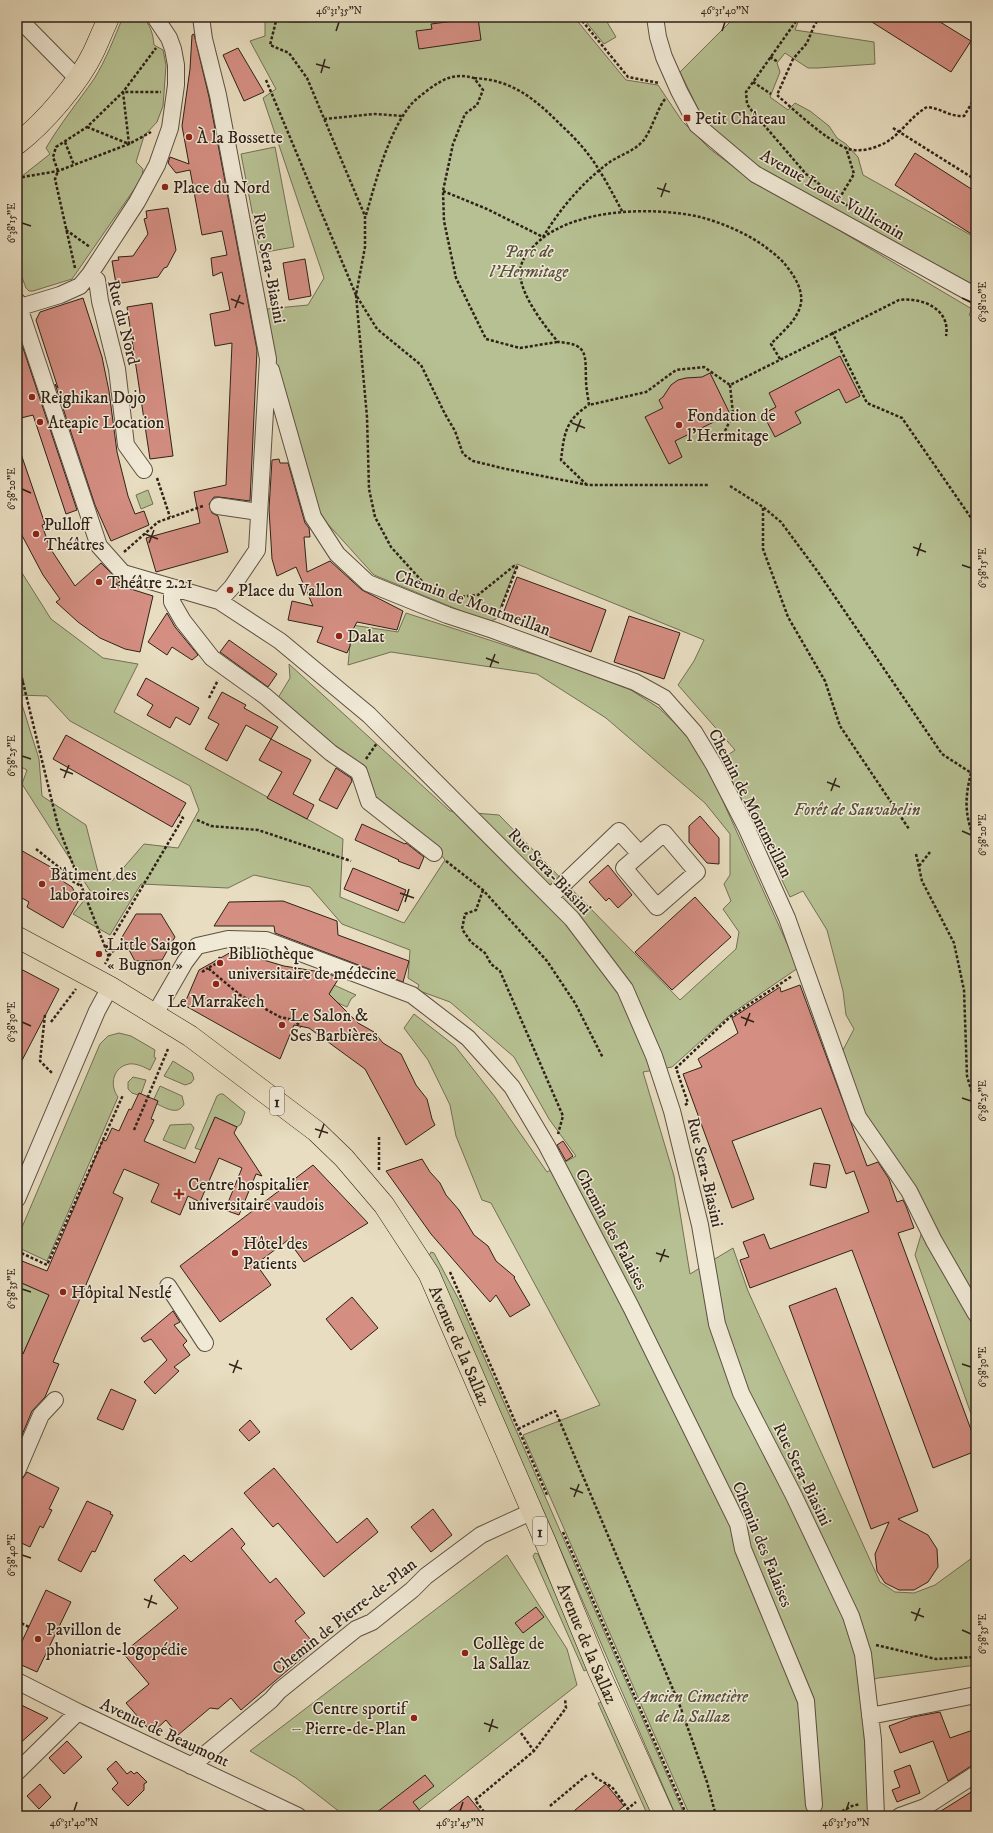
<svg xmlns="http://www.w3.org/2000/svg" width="993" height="1833" font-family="'IM FELL DW Pica',serif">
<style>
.green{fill:#b6c092;stroke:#727055;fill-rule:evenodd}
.building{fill:#d48e82;stroke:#2f2118}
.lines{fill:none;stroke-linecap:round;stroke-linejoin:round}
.minor-casing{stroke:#5d5042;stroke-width:18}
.major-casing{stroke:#2f2118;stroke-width:22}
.path{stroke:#2f2118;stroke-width:2.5;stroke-dasharray:3 2;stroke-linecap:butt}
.minor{stroke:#f0e9d6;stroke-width:16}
.major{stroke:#e8ddc0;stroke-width:21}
.ticks{fill:none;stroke:#2f2118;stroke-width:1.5}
.poi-dot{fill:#8f2418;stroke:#f0e9d6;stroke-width:1.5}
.labels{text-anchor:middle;stroke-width:3;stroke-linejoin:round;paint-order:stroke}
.shield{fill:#f0e9d6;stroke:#695d51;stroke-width:1}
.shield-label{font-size:16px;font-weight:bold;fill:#2f2118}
.poi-label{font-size:17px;fill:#2f2118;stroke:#f0e9d6;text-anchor:start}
.street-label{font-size:17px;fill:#2f2118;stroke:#f0e9d6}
.park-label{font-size:17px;font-style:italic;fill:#58513d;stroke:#f0e9d6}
.neatline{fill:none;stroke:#2f2118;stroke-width:1.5}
.ticks-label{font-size:10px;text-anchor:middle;fill:#2f2118}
</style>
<rect width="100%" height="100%" fill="#e8ddc0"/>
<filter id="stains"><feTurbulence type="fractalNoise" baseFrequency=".005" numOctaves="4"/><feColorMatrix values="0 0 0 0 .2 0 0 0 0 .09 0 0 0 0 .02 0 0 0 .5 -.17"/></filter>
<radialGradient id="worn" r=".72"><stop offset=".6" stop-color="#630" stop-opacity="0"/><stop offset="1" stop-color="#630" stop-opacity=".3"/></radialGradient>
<path class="green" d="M123,17h20c7,8 10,16 11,28l9,5 3,15 -3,41 -6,16 -13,14 -8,26 7,7 -1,9 -70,101 -39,12h-4l-3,-3 -9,-24v-84l33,-26 -4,-6c14,-24 32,-46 48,-69 12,-19 20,-41 29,-62z
M265,17c21,7 46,7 66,0h243l52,63 32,5 24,36 28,28 29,22 233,138 -3,6 7,4v1109l-61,-173 8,-27 -58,-107 -22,-71 11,-21 -8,-14 -3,-24 -16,-61 -24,-39 -13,6 -29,-61 -40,-76 14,-10 -57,-65 16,-24 10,-21 -187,-76 -21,55 -8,3 -114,-47 -58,-64 -42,-145 -7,-57 41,-4 16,-27 -61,-180 13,-9 -26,-48 15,-5z
M582,17h22l12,20 -12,7z
M735,17h65l-5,13 79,12 1,22 -57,4h-10l-23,-15 -8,10 3,9 -10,25 18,13 7,-7 15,8 19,15 8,12 9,6 12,13 5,18 113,63v50l-217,-119 -55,-48 -24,-49z
M275,147l19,100 -34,6 -19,-99z
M148,490l5,14 -12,5 -5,-14z
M17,565l34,54 52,39 35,6 -24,48 229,127 -3,58 64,26 41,-63 -13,-16 -67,-40 3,-25 -90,-81 12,-20 -1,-14 161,147 49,4 181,185 56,-51 3,-17 -16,-23 8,-8 -7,-17 6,-9v-41l-25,-31 -99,-85 -69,-44 -146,-22 -43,13 4,-40 46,7 8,-19 148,48 77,29 28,18 26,25 23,35 90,200 -67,46 -59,53 -29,5 31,104 16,98 43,-26 15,43 132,291 15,10 19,1 21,-8 41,-30v110l-98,13 -17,5 8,133h-179l-167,-381 77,-30 -109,-202 -9,-3 -26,-64 -6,-31 -22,-45 -24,-32 10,-14 41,32 40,51 52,75 29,-16 -27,-37 -35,-62 -64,-55 -33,-12 2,-5 -11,-7 2,-28 -68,-26 -32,-37 -56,-12 -26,13 -87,-4 -31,51 -37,-21 18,-22 -69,-108 5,-14 -10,-5 4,-7 -4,-3zM19,695l28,1 23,25 120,65 9,24 -21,38 -34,-4 -32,37 -14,-9 -12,-47 -44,-29 -3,-37z
M334,985l22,10 -5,4 -4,8 -20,-9z
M119,1033l12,3 24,14 -1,7 2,1 -6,12c-6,-3 -14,-7 -21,-6 -16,3 -20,21 -11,33l-71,164 -30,-14v-8l83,-195 8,-8z
M173,1061l19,12 2,6 -3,4 -6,2 -21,-9z
M133,1077l13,3 -5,14 -2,-1 -1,2 -6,-2 -4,-4v-7z
M160,1086l22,10 2,8c-6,12 -18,4 -27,0l1,-3 -4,-2z
M220,1094h3l22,18 -4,12 -4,3 -22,-10 -14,33 -6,-2 22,-52z
M191,1124l3,4 -9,21 -22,-9 7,-15z
M431,1252l3,1 25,47 226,516h-9l-132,-304 -115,-256z
M17,1281l32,14 -26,59 -6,-2z
M535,1553l3,1 51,115 -5,2 -51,-115z
M507,1555l60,94 10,36 -166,131h-66l-49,-38 -46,-27z
M603,1702l50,114h-5l-50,-113z"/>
<path class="building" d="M864,17h68l39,24 -20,31z
M478,18l3,22 -62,9 -3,-18 16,-2 -1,-5z
M194,34l15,63 48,253 -7,151 -31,-4h-5l-5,7 3,9 6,3 10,36 -72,20 -10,-34 54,-15 -6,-31 32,-7 6,-142 -17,3 -5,-32 20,-4 -8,-38 -9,4 -2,-18 16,-3 -5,-24 -20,4 -12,-65 -14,3 -8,-10 2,-6 19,7 -7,-38 8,-57 2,-34z
M238,48l26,44 -20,9 -21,-46z
M915,153l61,39v45l-81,-52z
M168,208l8,42 -9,17 -3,1 -6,9 -42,7 -4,-23 7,-1 -1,-3 15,-1 15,-22 -4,-15 3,-1 -1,-7z
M305,259l6,37 -22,4 -6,-37z
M83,298l19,59 7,34 8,61 11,44 7,18 9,-3 5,14 -38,16 -16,-36 -40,-121 3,4 -22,-68 4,-8z
M152,303l21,153 -23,3 -23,-152z
M17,342l6,6 54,162 -11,4 -33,-99 -16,4z
M840,356l20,40 -14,7 -7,-14 -44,23 6,11 -26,14 -12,-23 13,-7 -7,-14z
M710,373l20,41 -55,27 7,16 -13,7 -24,-47 18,-9 -4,-8 4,-3 8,-12 7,-5 8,-2 16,-1z
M17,448h2l26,76 -3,1 8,23 25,38 26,-23 19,19 -5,2 38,12 -13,56 -15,-3 -25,-11 -22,-16 -22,-20 4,-3 -17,-24 -26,-49z
M279,459l1,4h8l17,60 4,5 1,9h-6l3,35 23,-11 32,29 41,21 -6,19 -40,-8 -6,11 -1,13 -3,7 -30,-11 6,-15 -35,-7 4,-19 21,5 -17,-39 -19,9 -5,-17 -3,-50 3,-49z
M517,577l89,33 -15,42 -90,-33z
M167,613l8,14 23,28 -6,5 -20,-13 -5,8 -19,-13z
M629,616l51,17 -16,46 -50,-17z
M229,640l48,34 -9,13 -48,-35z
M146,678l53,30 -9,17 -14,-8 -6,11 -23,-13 6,-10 -16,-10z
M222,692l24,13 -2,3 34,19 -7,12 -25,-14 -19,36 -22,-12 14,-25 -11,-6z
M66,735l120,68 -14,24 -119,-68z
M271,739l40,21 -18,34 21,11 -7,14 -40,-21 15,-26 -23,-12z
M336,768l15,10 1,3 -15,28 -18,-9z
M700,816l19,22v26l-12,-1 -18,-21v-16z
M362,824l43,20 1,-1 18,14 -5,12 -21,-8 1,-1 -44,-20z
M17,848l39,22 -3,5 19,12 7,13 -16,28 -36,-21 2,-5 -12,-7z
M608,865l24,30 -14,13 -9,-10 -3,3 -17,-19z
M353,868l53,22 -8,21 -54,-22z
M695,897l36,40 -59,53 -37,-38z
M283,901l54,20 1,14 71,26 -6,21 -128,-49 -1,-7h-60l15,-24z
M136,914h25l14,23 -13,23 -27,1 -13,-24z
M233,951l51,15 43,7 12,5 -10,16 29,29 16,9 9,11 18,11 15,31 11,14 5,20 3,6 -29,20 -41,-76 -56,-41 -15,-3 -14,34 -96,-54 15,-35z
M17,967l42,22 -42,81z
M800,985l67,181 11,-4 11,17 8,23 6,-2 3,6 8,22 -16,5 78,210v8l-43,17 -81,-218 -102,38 -10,-28 9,-3 -6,-15 21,-8 6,15 99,-37 -15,-41 -8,3 -25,-66 -89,33 22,58 -22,9 -49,-134 19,-7 -4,-8 40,-26 -6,-15 48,-31 1,5z
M139,1093l19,8 -7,18 3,1 -10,21 51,22 20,-46 22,10 -3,6 28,43 -6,-2 -17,41 -14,-5 17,-42 -23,-10 -19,44 -12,-6 -8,19 -29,-13 8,-18 -35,-15 -11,24 10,5 -70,164 6,2 -14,33 -13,14 -15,36v-95l6,2 26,-59 -32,-14v-22l30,12 56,-131 3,1 6,-13 7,3 10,-22 2,1z
M563,1141l10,15 -7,5 -9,-16z
M422,1159l8,13 10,11 6,12 13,15 15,25 14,11 8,15 19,16 -1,1 16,27 -20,12 -14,-22 -6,7 -59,-68 -45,-63z
M814,1163l16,2 -4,23 -16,-3z
M313,1165l55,58 -64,39 -16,-22 -32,24 15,21 -51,37 -40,-56z
M836,1288l82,223 -20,8 30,16 9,14 1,18 -10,15 -14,8h-15l-14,-7 -8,-12 -2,-17 14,-32 -18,7 -82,-223z
M352,1297l26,31 -27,22 -25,-31z
M173,1311l7,11 -6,3 13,16 -4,4 7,10 -16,12 5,4 -24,23 -11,-12 23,-22 -16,-21 -7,3 -3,-4z
M111,1389l25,11 -13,30 -26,-11z
M250,1420l10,12 -11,9 -10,-11z
M274,1468l63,75 30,-25 11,14 -54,45 -46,-54 -5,4 -29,-34z
M27,1472l32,16 -10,21 3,1 -9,18 -3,-2 -10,21 -13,-6v-61l6,-2z
M87,1501l24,11 -1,2 3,1 -18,37 -3,-1 -11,21 -23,-12z
M433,1509l19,26 -21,17 -20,-25z
M232,1528l13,16 -4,4 29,35 6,-5 29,35 -10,8 21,25 -75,64 -10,-12 -13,11 -8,-1 -32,27 -12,-15 -14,13 -26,-30 23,-19 -26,-31 55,-45 -24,-28 30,-25 7,7z
M46,1590l25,12 -34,70 -20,-9v-11z
M536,1607l8,10 -21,16 -8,-10z
M17,1703l31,15 -31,28z
M940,1712l10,26 26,-9v36l-5,1 -23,15 -15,-40 -33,12 -11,-27 24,-9z
M67,1741l15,16 -18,17 -15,-16z
M116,1761l11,13 4,-3 3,3 3,-2 10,10 -3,2v6l-16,16 -16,-17 6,-6 -11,-14z
M910,1765l10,28 -23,9 -5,-12 8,-3 -6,-16z
M425,1775l9,11 -21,16 11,14h-18l-4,-5 -6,5h-24z
M40,1784l11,13 -12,12 -12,-13z
M606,1784l18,22 -12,10h-44z
M976,1789v27h-43z
M468,1796l16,20h-42z"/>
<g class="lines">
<g class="minor-casing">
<path id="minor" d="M17,17l61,62
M201,17l3,22 14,56 50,264 -11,191 -25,37 -13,14 61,40 89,74 203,204 53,70 29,67 18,55 28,114 17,99 24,69 52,101 58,122 12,38 10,86 3,76
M655,17l3,20 6,20 15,34 18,34 58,49 221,122
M90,274l7,6 3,21 17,68 9,76 18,25
M17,301l82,245 24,27 96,28
M17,308l43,-13 20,-9 10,-12 47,-72 20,-37 13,-37 6,-43v-20l-3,-16 -4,-11 -14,-21
M271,370l42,147 24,37 31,29 79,32 46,15 142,52 29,16 30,34 20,33 32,62 41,91 71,199 51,74 25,50 42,73
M218,506l40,6
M172,587v15l11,19 29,37 53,38 66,57 28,19 10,30 65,51
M664,833l33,39 -40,35 -33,-39z
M550,897l69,-66 21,23
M155,1014l30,-52 12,-16 31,-7 38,1 146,55 56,43 44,49 35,59 84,161 107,217 5,25 63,152 8,104
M17,1199l80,-188 13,-24
M168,1286l37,57
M17,1471l24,-56 14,-15
M17,1681l61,31 220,104
M870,1716l106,-21
M191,1766l80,-66 8,-9 77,-62 16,-7 40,-32 14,-14 55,-41 50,-23
M17,1772l61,-60
M900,1816l25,-9 51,-33"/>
</g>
<g class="major-casing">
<g id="major">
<path d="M17,144c27,-21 62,-61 77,-93 5,-11 10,-23 15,-34"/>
<path id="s1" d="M17,937l93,50 80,49 126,95 28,27 40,47 45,69 116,267 54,131 65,144"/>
</g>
</g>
<path class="path" d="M277,17l-7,28 19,8 18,25 58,138v31l-9,48 11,122 2,72 6,28 16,30 39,43
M579,17l49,60 31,6
M799,17l-53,75 1,12 5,7 54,63 42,32
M820,17l-6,9 -7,17 -14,16 -16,36c18,16 47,43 69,53 12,5 27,1 39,-5 16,-9 26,-27 42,-36 14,1 22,10 37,9l9,-15
M971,17l5,12
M770,57l8,5
M974,69l2,-14
M474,78c39,2 61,21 88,48 14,13 27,27 37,44 9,14 16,28 24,43
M266,80l90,215 21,34 44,36 24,49 10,17 8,23 10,7 33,8 82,16h120
M753,82l18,12
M324,119l51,-5 28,2
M87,127l42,17 -6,-52h38
M893,128l83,52
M65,142l9,23
M17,178l41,-7 71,-27 22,-12
M443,191l44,18 56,28c17,-28 38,-53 64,-73 12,-9 26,-12 36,-23 9,-11 15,-35 23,-43
M839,199l15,-25 -8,-26
M366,215c10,-34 21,-79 43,-108 5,-7 13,-12 20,-18 16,-11 25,-16 45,-11l9,12 -6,15 -12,9 -12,30 -10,47 1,30 12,57 30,61 34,9 37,-6
M66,230l24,17
M75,268l-20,-89 3,-8 -5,-14 3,-10 31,-20 36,-35 33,-44
M832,332l35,71 35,15 74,107
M780,359l-9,-15c11,-12 27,-24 30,-41 2,-15 -8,-29 -17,-40 -22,-23 -54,-38 -84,-46 -48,-11 -132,-9 -167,30 -7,7 -13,16 -13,26 1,23 24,52 38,69 31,2 27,13 28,38 0,8 2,17 3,25l57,-13 30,-22 28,-3 26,18 169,-85c23,-3 52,9 47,36
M725,431l8,-17 -3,-29
M157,478l13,39
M587,485l-26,-25c3,-25 4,-40 28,-55
M730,486l33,21 18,15 37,50 124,182 34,22
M763,508v41l25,68 37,64 15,45 69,103
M124,552l34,-30 45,-16
M447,598l31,-3 36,-29 3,1 -19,49
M17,658l41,168 51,131 -4,7
M17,677l7,5
M209,698l9,-18
M366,759l11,-16
M971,773c-7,28 -6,44 5,70
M197,820l14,6 47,4 93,31
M36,849l24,19 2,7 19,11
M916,854l6,27 32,62 10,47 3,86 8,27 1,-1
M446,861l37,29 64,71 28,42 28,55
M919,866l11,-14
M483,890l-7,20 -11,4 -3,15 9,13 14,11 6,11 9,7 63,145 -5,18
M106,948l77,-130 -4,-3
M109,956l3,-4 13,-9
M219,957l2,4 -13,7 32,27 40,22 14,3 7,7
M202,972l6,-4
M45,1015l-5,46 13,13
M51,1022l25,-33
M685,1105l3,-2 -12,-35 54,-51 62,-41
M134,1130l34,-81
M379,1137v34
M17,1251l30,14 76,-170
M450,1272l97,223
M518,1429l37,-18 3,6 122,289 27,76 9,34
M563,1532l124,284
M17,1621l12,6
M876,1645l60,14 40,-2
M521,1733l13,18
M592,1773l4,5 16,9 16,22
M550,1806l37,-31
M136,1812l4,4
M487,1816l-12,-16 59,-49 32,-43 -1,-9
M619,1816l17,-14
M833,1816l19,-10 8,-2"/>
<use href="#minor" class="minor"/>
<use href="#major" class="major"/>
</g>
<path class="ticks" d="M336,31l3,-9M722,31l3,-9M316,64l14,4M321,73l4,-14M657,188l13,4M661,197l5,-14M22,223l9,3M962,298l9,4M231,299l13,5M235,308l5,-13M572,423l13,5M576,432l5,-13M22,489l9,4M145,534l13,5M149,543l5,-13M913,547l13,5M917,556l4,-13M962,565l9,3M486,658l13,5M490,667l5,-13M22,756l9,3M60,769l13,5M64,778l5,-13M827,782l13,5M831,791l5,-13M962,831l9,4M400,893l14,5M405,902l4,-13M741,1017l13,5M22,1022l9,4M745,1026l5,-13M962,1098l9,3M315,1129l13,4M319,1138l5,-14M656,1253l13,4M660,1262l5,-13M22,1289l9,3M229,1364l13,5M962,1364l9,3M233,1373l5,-13M570,1488l13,5M574,1497l5,-13M22,1555l9,3M144,1599l13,5M148,1608l4,-13M911,1612l13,5M915,1621l5,-13M962,1630l9,4M484,1723l14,5M489,1732l4,-13M74,1811l3,-9M460,1811l3,-9M846,1811l3,-9"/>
<g class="poi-dot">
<rect x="683" y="114" width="8" height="8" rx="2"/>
<circle cx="189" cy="137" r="4"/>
<circle cx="165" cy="187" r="4"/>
<circle cx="32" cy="397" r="4"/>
<circle cx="40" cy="422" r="4"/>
<circle cx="679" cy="425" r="4"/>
<circle cx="36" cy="534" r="4"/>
<circle cx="99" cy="582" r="4"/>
<circle cx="230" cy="590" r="4"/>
<circle cx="339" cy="636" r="4"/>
<circle cx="42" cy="884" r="4"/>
<circle cx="99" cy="954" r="4"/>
<circle cx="220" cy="963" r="4"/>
<circle cx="216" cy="984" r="4"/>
<circle cx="282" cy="1025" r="4"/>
<path d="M177 1188h4v4h4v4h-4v4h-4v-4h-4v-4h4z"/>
<circle cx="235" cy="1253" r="4"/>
<circle cx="63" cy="1292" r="4"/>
<circle cx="38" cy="1639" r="4"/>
<circle cx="465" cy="1653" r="4"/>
<circle cx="414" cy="1718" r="4"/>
</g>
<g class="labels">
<g class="shield">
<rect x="270" y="1087" width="14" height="28" rx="3"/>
<rect x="533" y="1517" width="14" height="28" rx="3"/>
</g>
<g class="shield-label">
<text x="277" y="1107">1</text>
<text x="540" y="1537">1</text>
</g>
<g class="poi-label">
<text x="695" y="124">Petit Château</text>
<text x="197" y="143">À la Bossette</text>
<text x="173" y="193">Place du Nord</text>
<text x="40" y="403">Reighikan Dojo</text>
<text x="687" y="421">Fondation de<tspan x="687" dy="20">l'Hermitage</tspan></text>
<text x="48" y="428">Ateapic Location</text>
<text x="44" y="530">Pulloff<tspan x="44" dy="20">Théâtres</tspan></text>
<text x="107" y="588">Théâtre 2.21</text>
<text x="238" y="596">Place du Vallon</text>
<text x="347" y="642">Dalat</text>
<text x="50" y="880">Bâtiment des<tspan x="50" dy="20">laboratoires</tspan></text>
<text x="107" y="950">Little Saigon<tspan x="107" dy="20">« Bugnon »</tspan></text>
<text x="228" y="959">Bibliothèque<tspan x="228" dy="20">universitaire de médecine</tspan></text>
<text x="216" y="1007" text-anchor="middle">Le Marrakech</text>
<text x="290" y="1021">Le Salon &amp;<tspan x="290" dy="20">Ses Barbières</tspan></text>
<text x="188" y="1190">Centre hospitalier<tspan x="188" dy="20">universitaire vaudois</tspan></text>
<text x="243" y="1249">Hôtel des<tspan x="243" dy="20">Patients</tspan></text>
<text x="71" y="1298">Hôpital Nestlé</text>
<text x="46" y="1635">Pavillon de<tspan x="46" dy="20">phoniatrie-logopédie</tspan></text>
<text x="473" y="1649">Collège de<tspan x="473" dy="20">la Sallaz</tspan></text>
<text x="406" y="1714" text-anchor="end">Centre sportif<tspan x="406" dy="20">– Pierre-de-Plan</tspan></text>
</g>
<g class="street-label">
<text transform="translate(833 194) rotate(30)" y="6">Avenue Louis-Vulliemin</text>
<text transform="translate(270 268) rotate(79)" y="6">Rue Sera-Biasini</text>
<text transform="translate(124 322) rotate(76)" y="6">Rue du Nord</text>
<text transform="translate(473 602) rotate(20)" y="6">Chemin de Montmeillan</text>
<text transform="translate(751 803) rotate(63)" y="6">Chemin de Montmeillan</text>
<text transform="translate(550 871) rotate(46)" y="6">Rue Sera-Biasini</text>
<text transform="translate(706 1172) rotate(77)" y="6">Rue Sera-Biasini</text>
<text transform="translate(612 1229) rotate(62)" y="6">Chemin des Falaises</text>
<text dy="6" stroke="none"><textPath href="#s1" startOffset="618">Avenue de la Sallaz</textPath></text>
<text transform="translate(803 1474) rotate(64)" y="6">Rue Sera-Biasini</text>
<text transform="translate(763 1544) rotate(68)" y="6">Chemin des Falaises</text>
<text transform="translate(344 1616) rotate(-38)" y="6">Chemin de Pierre-de-Plan</text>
<text dy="6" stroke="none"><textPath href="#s1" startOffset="942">Avenue de la Sallaz</textPath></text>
<text transform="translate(165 1732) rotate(25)" y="6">Avenue de Beaumont</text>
</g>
<g class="park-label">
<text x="529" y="257">Parc de<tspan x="529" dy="20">l'Hermitage</tspan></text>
<text x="857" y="815">Forêt de Sauvabelin</text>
<text x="693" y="1702">Ancien Cimetière<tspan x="693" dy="20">de la Sallaz</tspan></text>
</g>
</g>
<rect width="993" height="1833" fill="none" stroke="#e8ddc0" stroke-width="44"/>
<rect x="22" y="22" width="949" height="1789" class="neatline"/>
<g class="ticks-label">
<text x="339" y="14">46°31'35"N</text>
<text x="725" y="14">46°31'40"N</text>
<text transform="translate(11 223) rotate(-90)" y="4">6°38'15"E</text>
<text transform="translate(982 302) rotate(-90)" y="4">6°38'10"E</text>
<text transform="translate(11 489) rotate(-90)" y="4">6°38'20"E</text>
<text transform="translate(982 568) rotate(-90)" y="4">6°38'15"E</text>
<text transform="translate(11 756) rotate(-90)" y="4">6°38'25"E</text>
<text transform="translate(982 835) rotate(-90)" y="4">6°38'20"E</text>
<text transform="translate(11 1022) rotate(-90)" y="4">6°38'30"E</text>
<text transform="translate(982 1101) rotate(-90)" y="4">6°38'25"E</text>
<text transform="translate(11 1289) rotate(-90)" y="4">6°38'35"E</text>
<text transform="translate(982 1367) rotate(-90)" y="4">6°38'30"E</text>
<text transform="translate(11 1555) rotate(-90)" y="4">6°38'40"E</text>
<text transform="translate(982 1634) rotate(-90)" y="4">6°38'35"E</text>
<text x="74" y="1826">46°31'40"N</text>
<text x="460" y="1826">46°31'45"N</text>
<text x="846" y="1826">46°31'50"N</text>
</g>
<rect width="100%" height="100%" filter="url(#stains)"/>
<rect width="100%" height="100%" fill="url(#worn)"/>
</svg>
